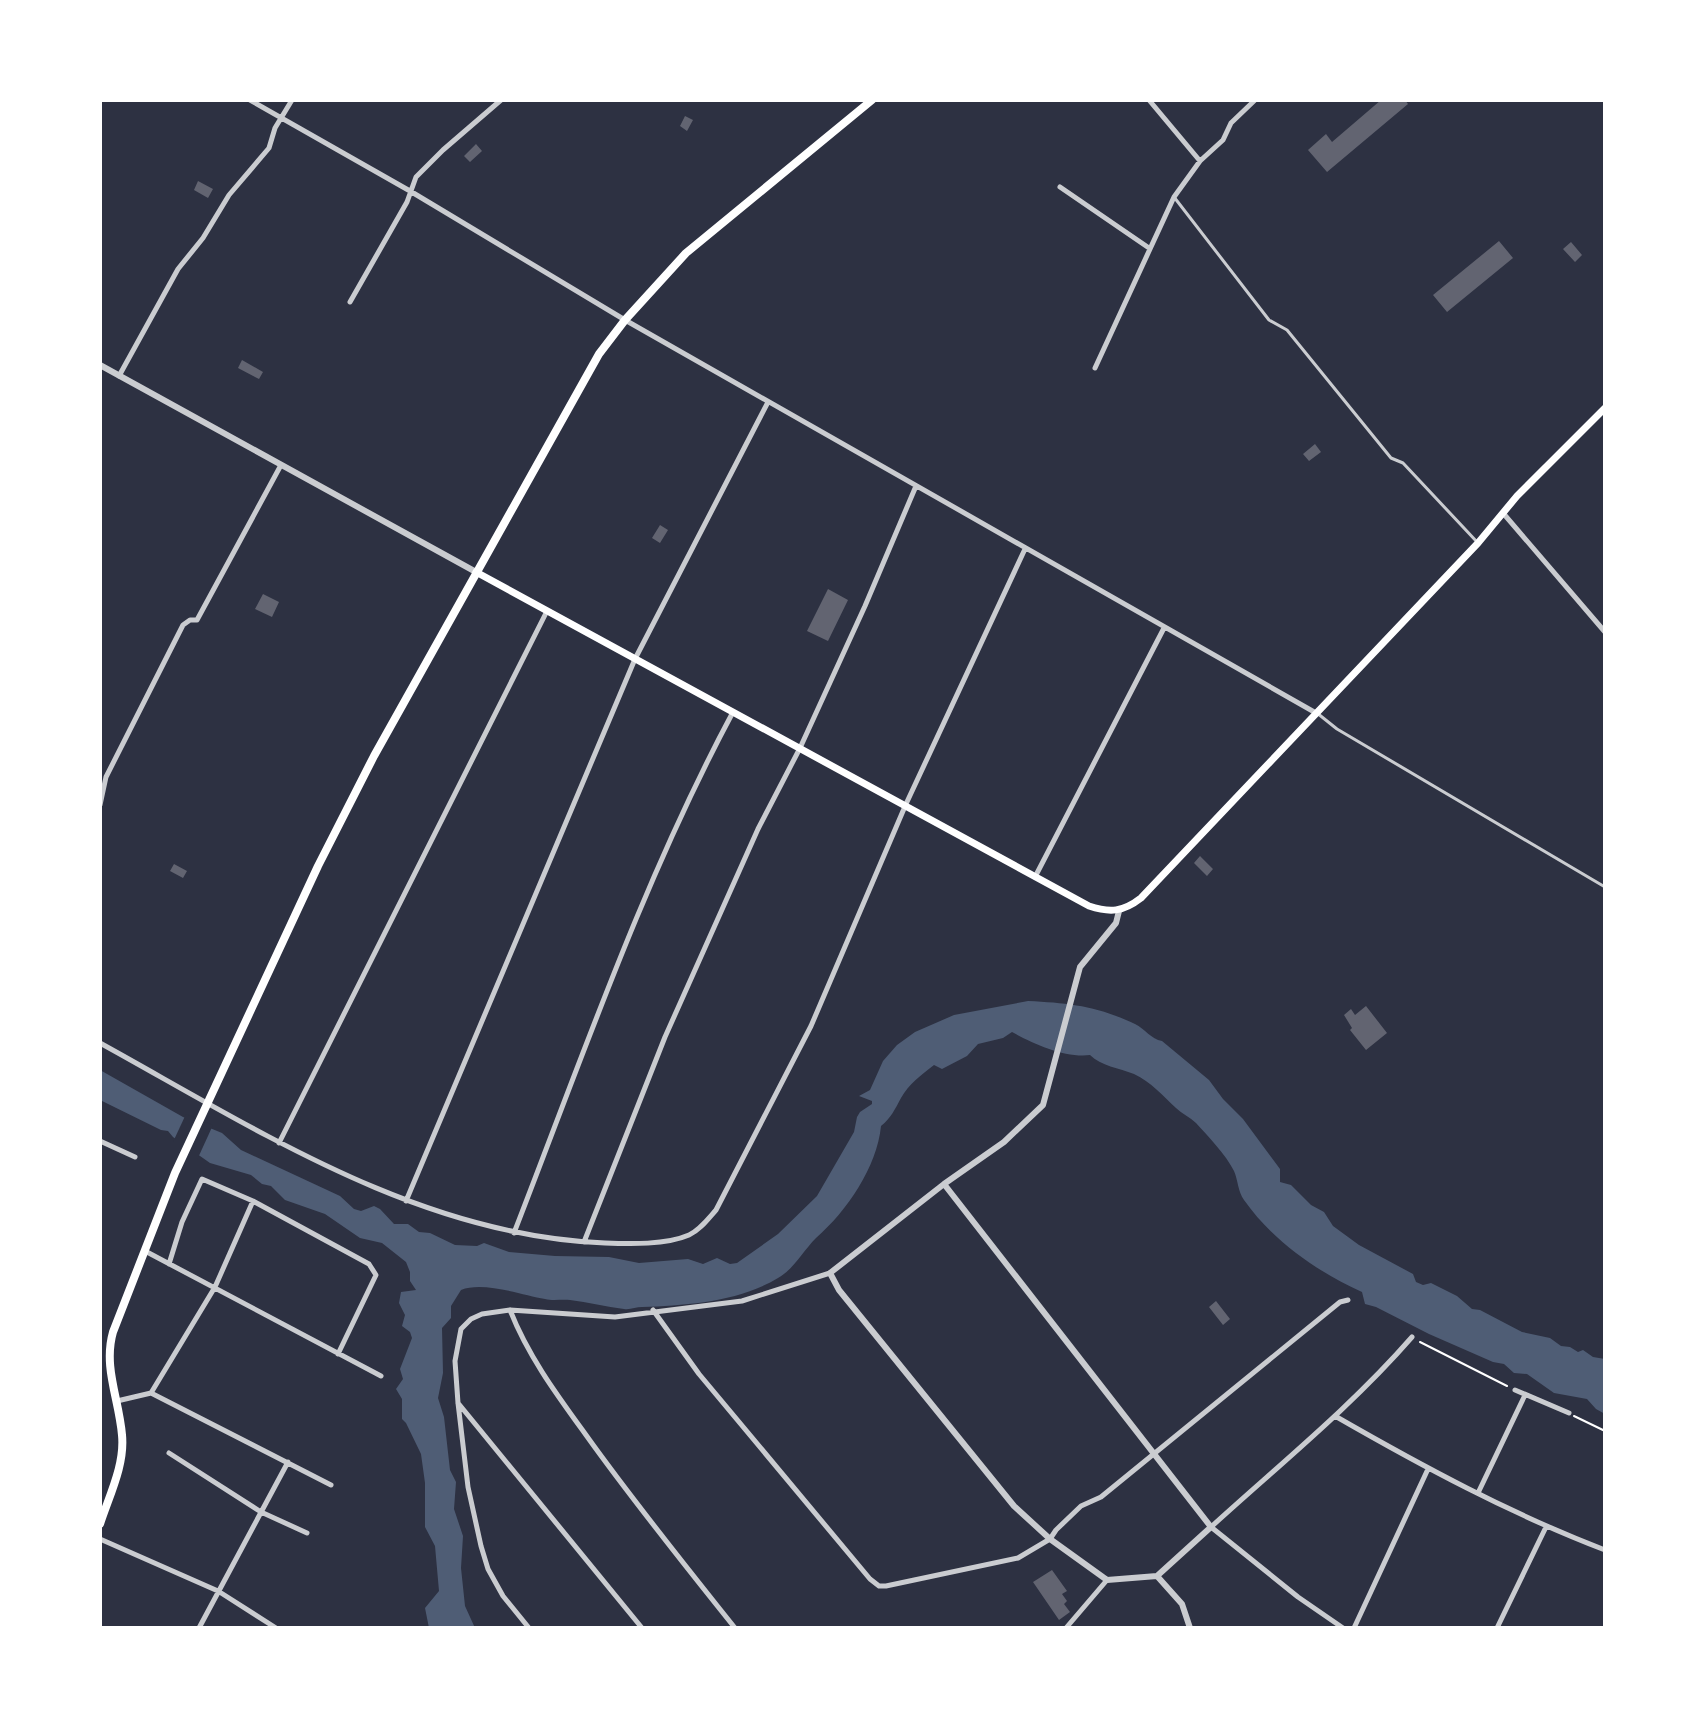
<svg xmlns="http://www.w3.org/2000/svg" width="1705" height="1728" font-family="'PT Sans Narrow',sans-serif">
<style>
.water{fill:#4f5d75}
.pier{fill:#2d3142}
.building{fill:#626471}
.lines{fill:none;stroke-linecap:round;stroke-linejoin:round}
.path{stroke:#fff;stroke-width:2}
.service{stroke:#caccd0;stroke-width:3}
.minor{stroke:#caccd0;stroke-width:5}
.tertiary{stroke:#caccd0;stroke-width:6}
.secondary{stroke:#fff;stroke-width:7}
.primary{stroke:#fff;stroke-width:8}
</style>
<rect width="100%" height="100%" fill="#2d3142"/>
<path class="water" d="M1028,1001c41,2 69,5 107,23 10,5 16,15 27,17l47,39 14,19 20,20 37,50v13l11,3 20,20 13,7 9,14 26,19 54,29 3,8 7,3 8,-2 26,13 15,13 8,1 42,22 28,6 11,8 9,1 8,5 5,-2 10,7 12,2v55l-9,-5 -9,-10 -33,-6 -27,-19 -13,-1 -10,-9 -11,-2 -64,-28 -53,-27 -11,-3 -3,-12c-46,-21 -89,-51 -118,-92 -6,-8 -6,-20 -10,-29 -8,-16 -26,-35 -38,-48 -6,-6 -14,-9 -20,-15 -13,-12 -25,-26 -42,-34 -15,-6 -33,-8 -44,-19 -25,3 -56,-11 -78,-23l-9,6 -25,6 -11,12 -25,13 -8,-4c-13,10 -25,19 -33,33 -6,11 -10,20 -20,28 -4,41 -34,85 -65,112 -13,13 -22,31 -38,40 -40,24 -91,27 -136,29 -6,0 -12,3 -18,2 -18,-2 -36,-7 -54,-9 -8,-1 -17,1 -25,-1 -23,-4 -62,-18 -84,-9l-10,16v12l-9,10 1,45 -5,25 6,19 6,53 6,12 -2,27 9,27 -2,32 4,38 10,22h-46l-4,-20 14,-17 -4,-45 -10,-19v-44l-4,-29 -15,-31 -4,-4v-20l-6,-10 7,-10 -3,-10 12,-31 -2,-6 -8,-6 3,-11 -6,-12 2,-11 15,-2 -6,-9v-9l-4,-10 -24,-19 -22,-5 -35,-24 -40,-14 -14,-14 -9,-2 -11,-9 -41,-12 -37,-26 -5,-6 -7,-1 -61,-30v-30l83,47 39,16 19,17 99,46 14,13 7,2 13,-5 6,3 14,15h14l11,8 11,1 25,12 22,1 7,-3 25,9 46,4 54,1 30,6 49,-4 15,5 14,-6 13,6 7,-1 41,-29 39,-38 37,-64 3,-15 3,-5 12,-8v-3l-13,-5 11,-6 13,-29 14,-16 18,-13 39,-17z"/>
<path class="pier" d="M186,1114l27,11 -16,35 -24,-18z"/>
<path class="building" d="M1381,100h24l3,4 -81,68 -19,-22 18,-16 6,8z
M685,116l8,4 -6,11 -7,-5z
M476,144l6,7 -12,11 -6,-6z
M198,181l15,8 -5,9 -14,-8z
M1499,241l14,17 -66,54 -14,-17z
M1571,242l11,13 -7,7 -12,-13z
M242,360l21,12 -4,7 -21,-11z
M1315,444l6,8 -12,9 -6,-7z
M660,525l8,5 -8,13 -8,-5z
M828,589l20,11 -20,41 -21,-10z
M263,594l16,8 -7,15 -17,-8z
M1200,856l13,13 -6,7 -13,-13z
M174,864l13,7 -4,7 -13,-7z
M1366,1006l21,27 -21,17 -16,-20 2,-2 -8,-13 7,-6 4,6z
M1216,1301l14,18 -7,6 -14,-18z
M1052,1570l15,21 -5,3 5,7 -3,3 6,8 -11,8 -26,-38z"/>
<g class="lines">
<path class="path" d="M1420,1342l87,44
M1574,1416l31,15"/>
<path class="service" d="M1174,197l95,123 18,10 104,128 12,5 75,80
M1317,713l20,16 268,158"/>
<path class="minor" d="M250,100l160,91 215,129 691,393
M1149,100l51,61
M1060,187l89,61
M350,302l57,-100 9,-25 27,-27 58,-50
M1095,368l79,-171 26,-36 23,-21 8,-17 24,-23
M119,376l59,-107 25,-31 26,-43 40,-47 6,-20 17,-28
M1503,513l102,119
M100,805l6,-28 77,-152 7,-5h7l84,-155
M1035,877l129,-249
M100,1043c158,87 319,193 505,200 25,1 61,2 84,-8 11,-5 19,-16 27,-25l95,-184 95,-222 119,-255
M100,1141l35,16
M279,1143l268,-532
M406,1201l229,-542 133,-257
M514,1233c68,-175 130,-355 219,-521
M584,1242l81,-205 93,-208 42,-81 65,-142 51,-120
M145,1251l236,125
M169,1264l13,-42 20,-43 51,22 116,63 7,11 -38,79
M510,1310c18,46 47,85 76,125 47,66 98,129 149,193
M653,1310l46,64 171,205 9,7h7l132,-28 32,-19 6,-9 25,-24 20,-9 239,-195 8,-2
M1515,1390l54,23
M151,1393l64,-106 38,-86
M117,1401l34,-8 180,92
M458,1403l184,225
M1335,1416c87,50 176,98 270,134
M169,1453l92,59 46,21
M1478,1493l47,-98
M100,1539l118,52 58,37
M199,1628l89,-166
M529,1628l-26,-32 -15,-27 -7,-23 -13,-59 -10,-84 -3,-42 6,-32 10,-10 11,-5 28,-4 105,7 127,-16 88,-28
M1066,1628l41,-48
M1343,1628l-45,-31 -87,-70c68,-62 140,-120 201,-190
M1354,1628l74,-159
M1497,1628l49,-101"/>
<path class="tertiary" d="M100,365l376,207
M944,1184l267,343 -54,49 -50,4 -57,-41 -36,-33 -175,-216 -9,-17 114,-89 60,-42 39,-37 37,-138 36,-44 3,-12
M1157,1576l25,28 8,24"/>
<path class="secondary" d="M476,572l613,334c21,7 34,6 52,-8l337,-355 39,-47 88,-88"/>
<path class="primary" d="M100,1524c9,-28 25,-59 22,-89 -3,-36 -19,-68 -9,-103l62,-159 143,-307 56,-110 225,-402 26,-34 61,-67 186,-153"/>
</g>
<rect width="1705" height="1728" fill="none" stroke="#ffffff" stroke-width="204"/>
</svg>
